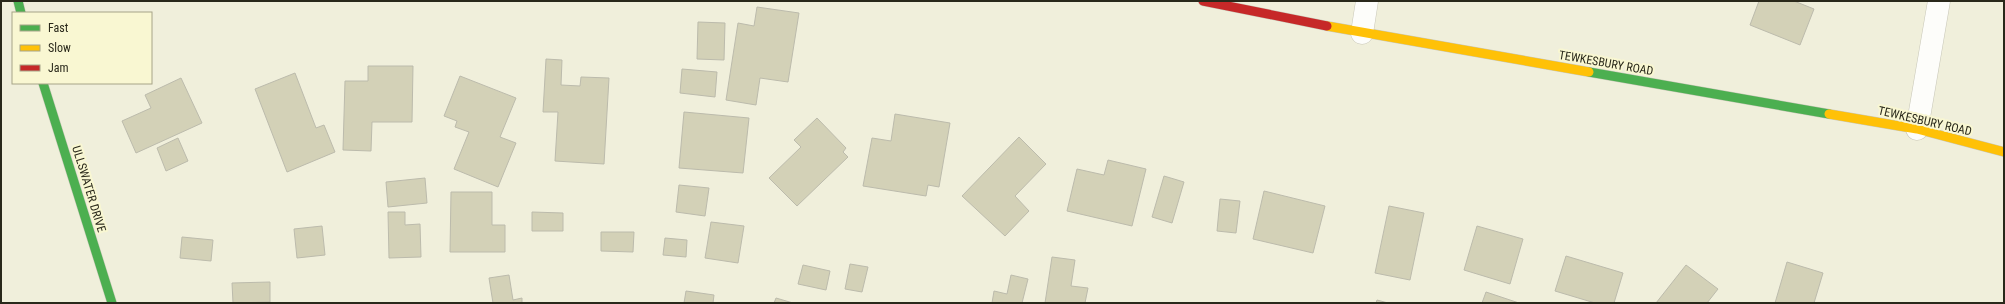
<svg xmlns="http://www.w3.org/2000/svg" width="2005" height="304" font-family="'Roboto Condensed',sans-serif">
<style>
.building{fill:#d3d1b7;stroke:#bcbbac}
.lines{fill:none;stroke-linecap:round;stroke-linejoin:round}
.street-casing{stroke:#c8c7b8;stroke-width:23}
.fast-casing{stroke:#c8c7b8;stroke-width:10}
.slow-casing{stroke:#c8c7b8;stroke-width:10}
.jam-casing{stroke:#c8c7b8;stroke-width:10}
.street{stroke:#fdfdfa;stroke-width:22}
.fast{stroke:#4caf50;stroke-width:9}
.slow{stroke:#ffc107;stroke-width:9}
.jam{stroke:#c62828;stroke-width:9}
.labels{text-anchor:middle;stroke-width:4;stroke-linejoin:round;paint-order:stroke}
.street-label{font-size:12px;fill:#29281a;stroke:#f9f7d2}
</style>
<rect width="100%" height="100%" fill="#f0efdb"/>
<path class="building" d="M1759,1h35l20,8 -14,36 -50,-20z
M757,7l42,6 -11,69 -28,-4 -4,27 -30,-5 12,-77 16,3z
M698,22l27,1 -1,37 -27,-1z
M546,59l16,1 -1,25 19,1 1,-9 28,1 -5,86 -49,-3 3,-49h-15z
M368,66h45l-1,56h-40l-1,29 -28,-1 2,-69h23z
M682,69l35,3 -2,25 -35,-4z
M295,73l21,55 8,-3 11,27 -48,20 -32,-83z
M460,76l56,22 -16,39 16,6 -18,44 -44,-18 15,-37 -14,-5 2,-6 -13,-5z
M181,78l21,45 -66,30 -14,-32 29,-13 -6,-13z
M684,112l65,6 -6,55 -64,-5z
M895,114l55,9 -11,64 -11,-2 -2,11 -63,-10 9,-48 19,3z
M817,118l29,30 -3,4 5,5 -51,49 -28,-28 32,-31 -7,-7z
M1019,137l27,27 -31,32 14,15 -24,25 -43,-40z
M178,138l10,23 -22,10 -9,-23z
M1108,160l38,9 -14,57 -65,-15 10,-42 27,6z
M1164,176l20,6 -12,41 -20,-6z
M425,178l2,25 -39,4 -2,-25z
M679,185l30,3 -4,28 -29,-4z
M1264,191l61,15 -12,47 -60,-14z
M451,192h41v33h13v27h-55z
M1220,199l20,2 -4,32 -19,-2z
M1389,206l35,7 -14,67 -35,-7z
M388,212h17v13l15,-1 1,33 -32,1z
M532,212l31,1v18h-31z
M711,222l33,4 -6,37 -33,-5z
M322,226l3,29 -28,3 -3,-29z
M1477,226l46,13 -13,45 -46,-14z
M601,232h33l-1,20 -32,-1z
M182,237l31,3 -2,21 -31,-3z
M665,238l22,2 -1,17 -23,-2z
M1566,256l57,17 -9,30h-19l-40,-12z
M1052,257l23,3 -4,26 17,2 -3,15h-40z
M1787,262l36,11 -9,30h-39z
M850,264l18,3 -6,25 -17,-3z
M803,265l27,6 -4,19 -28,-6z
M1686,265l32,24 -11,14h-51z
M509,275l4,25 9,-2v5h-29l-4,-25z
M1011,275l17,4 -6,24h-30l2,-12 13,3z
M270,282v20l-37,1 -1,-20z
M686,291l28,4 -1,8h-29z
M1486,292l33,11h-37z
M776,298l17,5h-19z
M1377,300l11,3h-12z"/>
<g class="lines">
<g class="street-casing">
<path id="street" d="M1362,33l5,-32
M1917,129l22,-128"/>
</g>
<g class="fast-casing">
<path id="fast" d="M18,1l3,12
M1589,72l240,42
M43,83l69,220"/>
</g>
<g class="slow-casing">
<path id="slow" d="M1327,26l262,46
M1829,114l88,15 87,23"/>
</g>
<g class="jam-casing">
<path id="jam" d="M1203,1l124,25"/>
</g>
<use href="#street" class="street"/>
<use href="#fast" class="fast"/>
<use href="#slow" class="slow"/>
<use href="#jam" class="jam"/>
</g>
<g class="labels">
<g class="street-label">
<text transform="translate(1606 63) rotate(10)" y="4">TEWKESBURY ROAD</text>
<text transform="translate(1925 121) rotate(13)" y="4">TEWKESBURY ROAD</text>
<text transform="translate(89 189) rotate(73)" y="4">ULLSWATER DRIVE</text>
</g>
</g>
<rect width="2005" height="304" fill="none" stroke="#29281a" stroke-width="4"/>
<rect x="12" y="12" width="140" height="72" fill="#f9f7d2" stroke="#a6a488"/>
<rect x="20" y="25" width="20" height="6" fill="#4caf50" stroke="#a6a488"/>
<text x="48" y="32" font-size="12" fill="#29281a">Fast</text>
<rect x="20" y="45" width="20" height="6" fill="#ffc107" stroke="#a6a488"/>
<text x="48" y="52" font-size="12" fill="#29281a">Slow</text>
<rect x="20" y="65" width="20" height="6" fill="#c62828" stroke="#a6a488"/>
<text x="48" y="72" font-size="12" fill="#29281a">Jam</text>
</svg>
